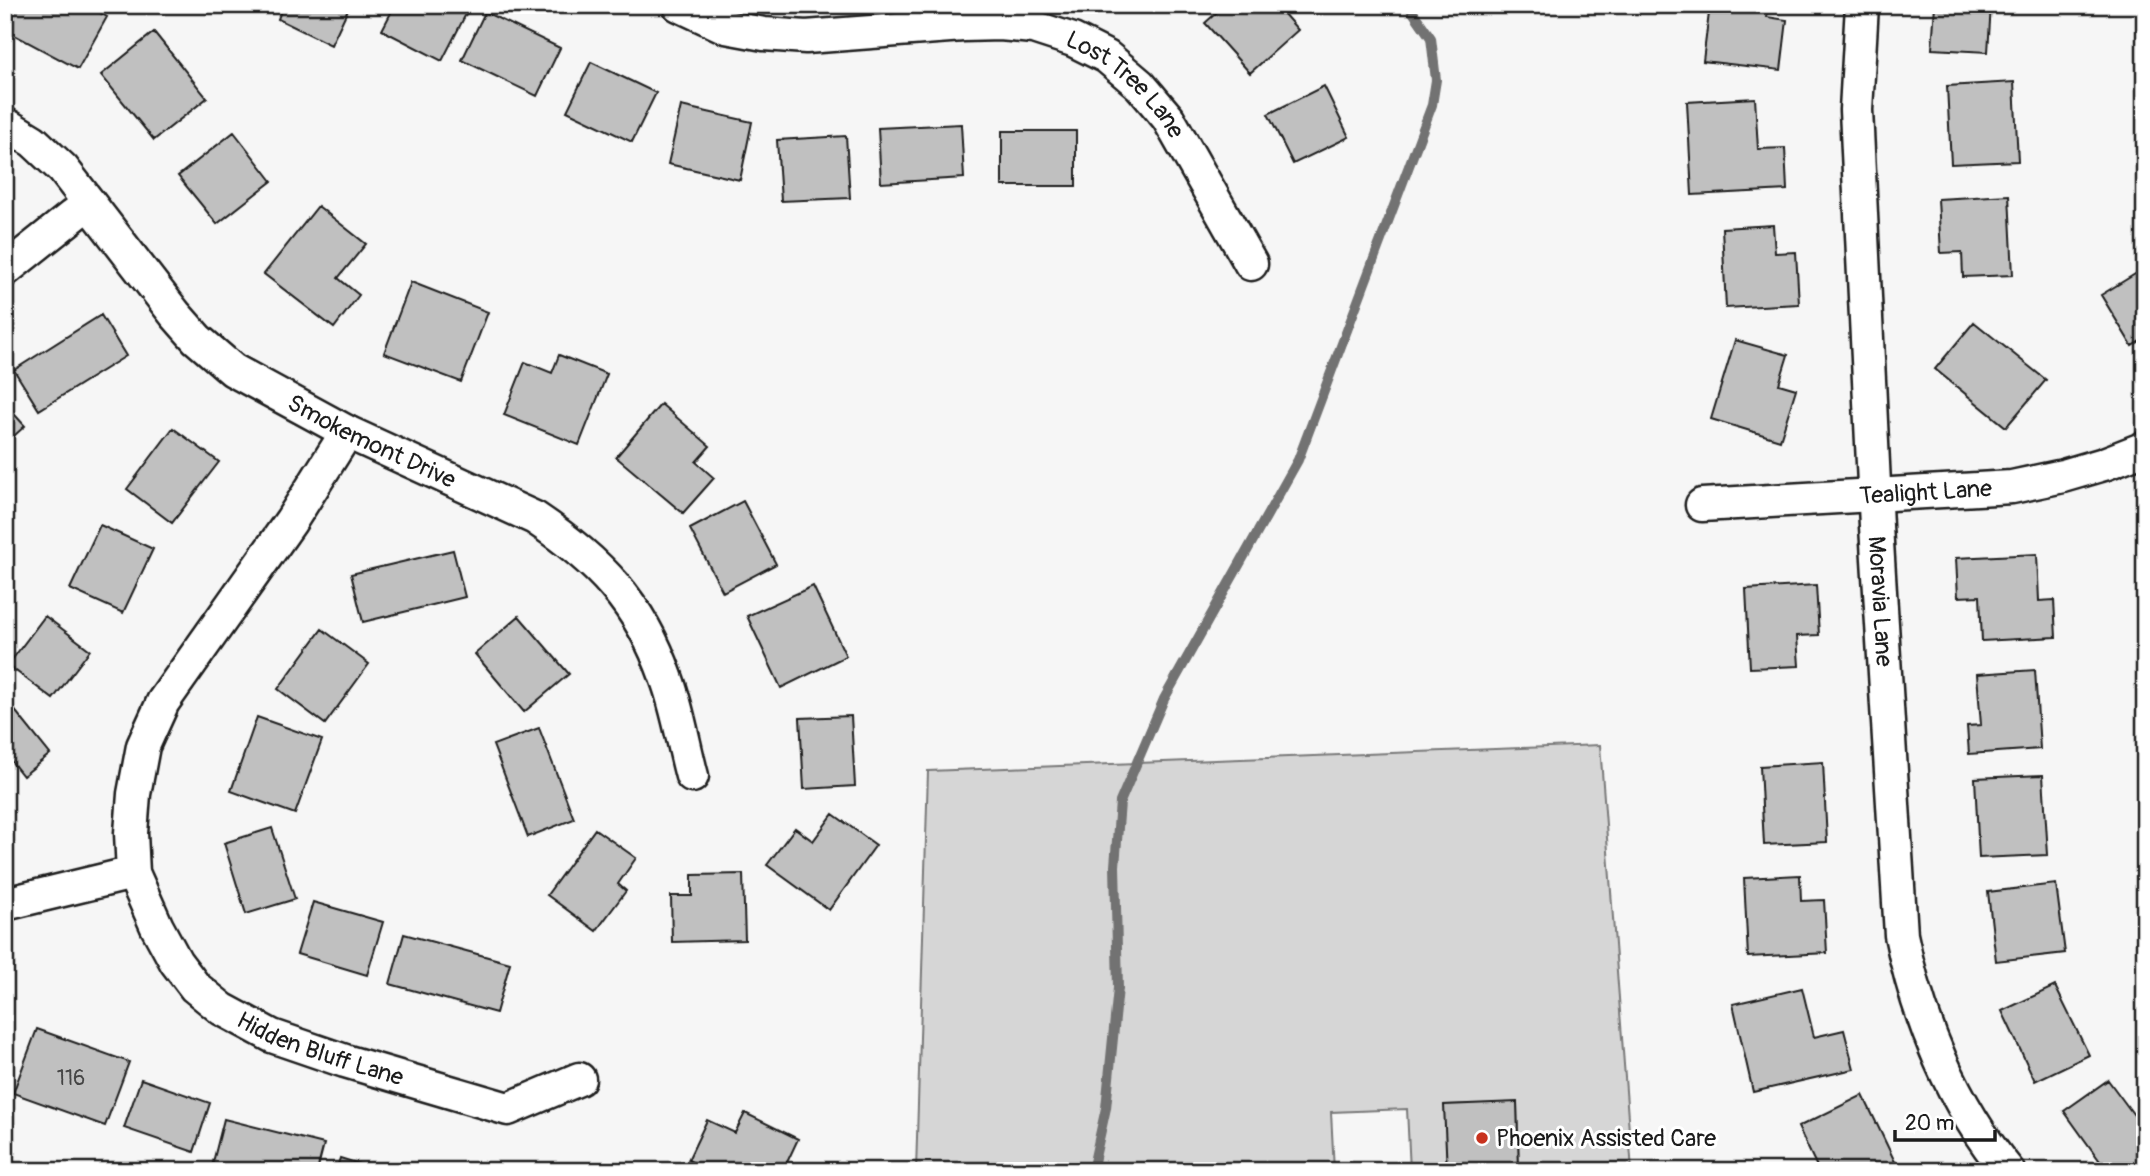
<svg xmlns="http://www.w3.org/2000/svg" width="2150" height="1176" font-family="Pangolin,sans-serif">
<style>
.green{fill:#d6d6d6;stroke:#797979;stroke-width:2}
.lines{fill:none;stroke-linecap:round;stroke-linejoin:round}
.stream{stroke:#727272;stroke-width:10}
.building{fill:#c0c0c0;stroke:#1c1c1c;stroke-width:2}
.street-casing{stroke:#1c1c1c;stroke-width:37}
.street{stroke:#fff;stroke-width:32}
.poi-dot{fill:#c8321e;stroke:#fff;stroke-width:2.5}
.labels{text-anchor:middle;stroke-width:6;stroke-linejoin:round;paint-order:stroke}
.number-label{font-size:21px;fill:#454545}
.street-label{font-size:24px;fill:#1c1c1c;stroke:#fff}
.poi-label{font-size:24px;fill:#1c1c1c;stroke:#fff;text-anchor:start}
</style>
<rect width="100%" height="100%" fill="#f6f6f6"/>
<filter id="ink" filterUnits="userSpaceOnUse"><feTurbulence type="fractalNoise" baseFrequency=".0143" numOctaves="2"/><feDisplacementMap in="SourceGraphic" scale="14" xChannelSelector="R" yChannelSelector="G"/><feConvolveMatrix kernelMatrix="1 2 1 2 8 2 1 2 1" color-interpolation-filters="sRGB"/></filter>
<g filter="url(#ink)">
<path class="green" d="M1600,745l32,426h-113l-2,-68 -72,2 2,66h-37l-3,-62 -76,3 3,59h-418l12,-400z"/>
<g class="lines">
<path class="stream" d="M1092,1171l14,-63 12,-120 -3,-122 5,-64 44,-103 134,-239 134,-355 4,-25 -5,-42 -23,-33"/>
</g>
<path class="building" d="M14,5h72l21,12 -29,52 -73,-39v-8z
M283,5h67l-19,40 -53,-26z
M395,5h58l14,7 -25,49 -60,-31z
M1225,5h51l22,25 -48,43 -45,-50z
M1710,5h59l-2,12 20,3 -6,50 -78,-9z
M1935,5h56l-3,47 -56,-3z
M485,12l75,36 -23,48 -75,-36z
M154,32l53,66 -53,42 -53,-65z
M591,62l65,31 -24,49 -65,-31z
M2014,82l4,79 -67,3 -4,-78z
M1324,86l25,51 -56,27 -25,-50z
M1755,98l3,51 27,-1 2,42 -95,5 -5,-93z
M681,106l71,16 -12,58 -72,-16z
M961,124l3,54 -83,5 -3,-55z
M1002,131h74v55h-74z
M234,132l38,49 -55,43 -39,-48z
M846,136l4,62 -69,3 -4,-61z
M2009,195l4,80 -50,2 -1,-25 -21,1 -3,-54z
M318,206l48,38 -28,34 21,17 -25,33 -70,-54z
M1773,225l2,28 21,-1 3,52 -73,4 -4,-80z
M2145,268v70l-13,8 -31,-51z
M411,282l77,30 -27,70 -77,-29z
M101,315l25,41 -87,54 -25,-40z
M1974,322l72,58 -40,47 -71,-58z
M1735,340l53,15 -9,29 17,5 -16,51 -69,-21z
M559,355l48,19 -28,71 -75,-30 21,-53 27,11z
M5,404l20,22 -20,18z
M661,404l49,42 -14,16 18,16 -31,35 -67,-56z
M173,428l46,34 -47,61 -45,-34z
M743,501l33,63 -53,28 -33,-63z
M100,525l53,24 -30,64 -53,-24z
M453,550l12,47 -102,25 -12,-48z
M2037,554l2,47 15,-1 2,37 -74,4 -2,-45 -22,1 -2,-39z
M1816,585l3,50 -22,1 2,30 -49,2 -4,-79z
M813,586l33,70 -65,32 -34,-72z
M45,616l45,34 -37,49 -45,-34z
M519,616l50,58 -45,38 -49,-58z
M322,629l47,35 -44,60 -47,-35z
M2035,670l5,79 -71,5 -2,-28 14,-1 -4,-51z
M5,698l45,56 -27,22 -16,-20 -2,2z
M851,716l4,70 -51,3 -4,-71z
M257,717l65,23 -27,74 -64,-23z
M539,728l35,91 -46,18 -35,-92z
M1823,762l4,80 -63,3 -4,-79z
M2043,775l5,80 -69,3 -4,-80z
M833,814l43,31 -47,65 -62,-45 28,-37 18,13z
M272,828l23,71 -49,15 -22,-71z
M595,829l41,29 -18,26 8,7 -30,40 -49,-36z
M743,874l2,66 -73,2 -1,-46h21v-21z
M1800,875l1,26 23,-1 3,53 -79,4 -4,-79z
M2056,884l9,69 -69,8 -8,-69z
M313,902l70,20 -16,53 -70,-21z
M404,934l106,29 -14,50 -106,-29z
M2055,986l34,69 -54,26 -33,-70z
M1802,988l12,49 30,-7 10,39 -101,23 -20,-88z
M37,1029l92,33 -24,64 -92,-33z
M141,1079l69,24 -16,49 -70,-24z
M2108,1080l37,50v34l-10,7h-28l-43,-60z
M1863,1095l34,71 -9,5h-69l-21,-44z
M1517,1102l2,69h-72l-3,-66z
M745,1113l53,26 -15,32h-72l-23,-11 19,-40 28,13z
M224,1119l100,25 -7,27 -106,-1z
M340,1158l42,13h-46z"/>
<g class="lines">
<g class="street-casing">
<g id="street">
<path id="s1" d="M679,5l47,22 38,7 42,3 157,-12 37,-1 33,3 40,13 34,17 33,28 28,33 83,146"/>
<path id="s2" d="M1862,5l-6,105 20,416 25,409c17,84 52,170 107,236"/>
<path id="s3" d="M5,124l28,17 30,28 112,145 22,25 36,31 114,62 188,86c64,43 105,85 131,159 12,31 17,66 26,99"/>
<path d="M5,270l84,-67"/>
<path id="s4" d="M347,432l-56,89 -128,181 -20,44 -9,48 -3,39 2,40 24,54 19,35 19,25 27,22 50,27 73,25 163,48 71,-30"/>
<path id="s5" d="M1702,505l310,-18 51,-11 41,-12 41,-16"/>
<path d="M5,904l128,-31"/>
</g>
</g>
<use href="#street" class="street"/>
</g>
</g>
<circle class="poi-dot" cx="1482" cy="1138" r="7"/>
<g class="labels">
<g class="number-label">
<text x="71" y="1085">116</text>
</g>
<g class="street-label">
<text dy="8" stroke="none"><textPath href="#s1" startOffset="472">Lost Tree Lane</textPath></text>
<text dy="8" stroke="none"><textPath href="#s3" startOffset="494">Smokemont Drive</textPath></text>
<text dy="8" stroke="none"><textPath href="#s5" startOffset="224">Tealight Lane</textPath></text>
<text dy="8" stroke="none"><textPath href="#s2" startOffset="597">Moravia Lane</textPath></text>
<text dy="8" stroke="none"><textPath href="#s4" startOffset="775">Hidden Bluff Lane</textPath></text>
</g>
<g class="poi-label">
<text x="1496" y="1146">Phoenix Assisted Care</text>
</g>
</g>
<rect width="2150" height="1176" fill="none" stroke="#fff" stroke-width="28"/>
<rect x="14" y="14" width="2122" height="1148" fill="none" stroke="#1c1c1c" stroke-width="2.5" filter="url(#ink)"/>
<path d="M1895 1130v10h100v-10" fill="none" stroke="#1c1c1c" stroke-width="3.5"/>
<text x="1905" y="1130" font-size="21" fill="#1c1c1c" stroke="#ffffff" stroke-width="5" paint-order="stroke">20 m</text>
</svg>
